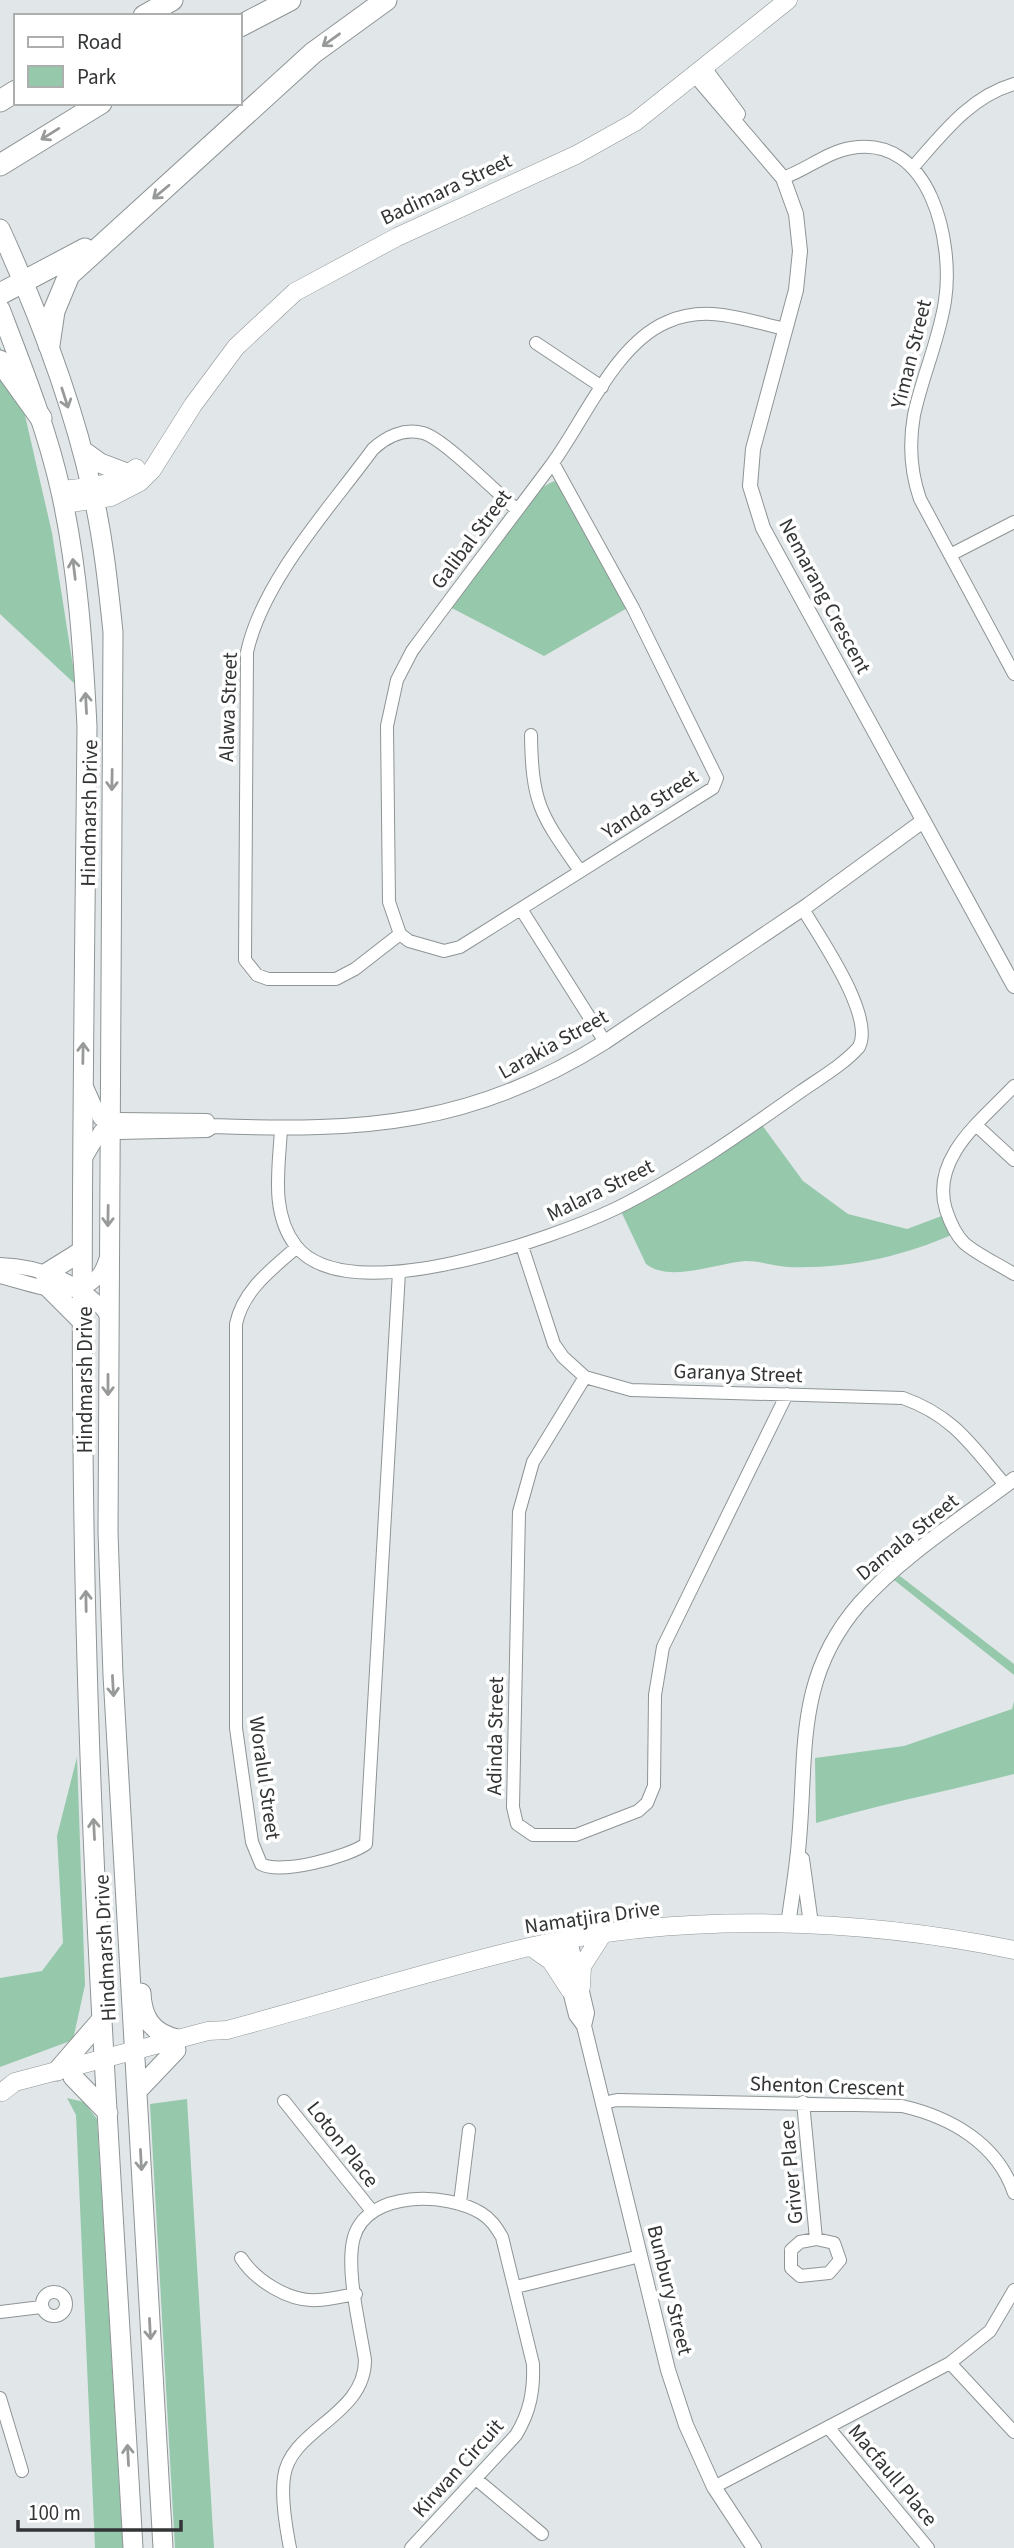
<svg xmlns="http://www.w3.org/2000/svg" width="1014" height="2548" font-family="'Source Sans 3',sans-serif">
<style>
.green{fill:#96c8ac}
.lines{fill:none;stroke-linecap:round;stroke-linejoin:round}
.minor-casing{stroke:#8e9495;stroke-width:14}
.tertiary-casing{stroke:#8e9495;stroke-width:16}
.secondary-casing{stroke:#8e9495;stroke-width:19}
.primary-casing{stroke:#8e9495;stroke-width:21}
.motorway-casing{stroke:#8e9495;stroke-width:23}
.minor{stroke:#fff;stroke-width:12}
.tertiary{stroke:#fff;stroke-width:14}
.secondary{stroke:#fff;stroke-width:18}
.primary{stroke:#fff;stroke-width:19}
.motorway{stroke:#fff;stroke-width:21}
.oneway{stroke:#989a9a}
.labels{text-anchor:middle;stroke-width:7;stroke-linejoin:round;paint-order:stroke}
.street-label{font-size:21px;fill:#323435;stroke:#fff}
</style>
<rect width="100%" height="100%" fill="#e1e7e9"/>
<path class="green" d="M0,347l16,29 36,157 24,152 -76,-71z
M554,481l9,5 66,121 -85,49 -98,-51 95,-117z
M759,1121l44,60 45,33 59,15 40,-15 9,19c-54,24 -109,36 -168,34 -14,-1 -28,-6 -42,-6 -29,2 -76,22 -100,3l-27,-57z
M900,1576l114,88v11l-120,-95z
M1014,1701v73c-66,17 -132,30 -198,49l-1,-65 89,-12 108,-37z
M77,1757l8,228 -12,55 -73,27v-89l42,-7 21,-28 -6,-107z
M67,2098l17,4 13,17 26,429h-28l-19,-433z
M187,2099l27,449h-39l-25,-444z"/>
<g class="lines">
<g class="minor-casing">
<path id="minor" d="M914,166c29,-33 56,-69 100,-82
M783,178c23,-8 44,-26 68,-30 80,-14 103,95 94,153 -6,39 -23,76 -31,114 -5,28 -3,58 6,84l94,175
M536,343l66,44
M553,463l80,145 84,170 -4,10 -253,159 -16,4 -35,-10 -9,-7 -11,-32 -2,-176 10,-46 15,-29c46,-63 93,-124 140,-187 32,-43 63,-120 115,-142 40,-18 78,-2 118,7
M950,555l64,-33
M531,735c1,70 10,80 49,136
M521,909l84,133
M400,934l-45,35 -19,10h-68l-11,-4 -12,-15 2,-308c16,-72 82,-143 126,-203 13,-12 31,-21 50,-16 20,5 74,60 93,76
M1014,1086c-32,34 -84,72 -68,124 4,12 9,24 18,33 14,12 34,21 50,31
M977,1126l37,34
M281,1129c-2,39 -11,84 15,117 52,66 258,-8 321,-38 64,-32 125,-75 183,-116 20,-14 43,-27 59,-45 16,-31 -39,-109 -56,-138
M522,1246l32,98 9,13 22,20 46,13 272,8c51,18 69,48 103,88
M297,1247c-25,22 -54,43 -61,77v404l16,114 9,22c19,11 87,-7 105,-20l33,-572
M585,1377l-52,85 -14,50 -6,295 4,17 16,11h43l62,-24 9,-8 7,-17 1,-91 8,-48 124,-253
M284,2101l88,110
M803,2102l13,137 18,4 6,17 -11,13 -29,3 -9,-8v-18l9,-8 16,-3
M603,2103l14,-3 285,6c48,11 95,37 112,87
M460,2203l9,-73
M241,2258c14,22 48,44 76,42 13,0 26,-4 39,-6
M516,2287l124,-31
M42 2304a12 12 0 1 1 24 0a12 12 0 1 1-24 0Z
M0,2312l41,-5
M950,2363l64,69
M0,2398l22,73
M828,2427l100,121
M476,2479l66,55
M714,2487l236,-124 40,-32 24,-41
M290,2548c-4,-20 -9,-50 -6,-71 6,-48 81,-61 81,-117 -5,-33 -20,-92 -11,-123 14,-47 93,-45 127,-24 10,6 15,14 21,24l31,127c1,27 -3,48 -17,71l-105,113"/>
</g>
<g class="tertiary-casing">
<path id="tertiary" d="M704,68l34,46
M695,75l88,103 13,36 4,37 -4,39 -43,159 -3,37 13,42 251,458
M87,1089l13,29 18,14 89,-2 6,-4c151,6 261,-1 392,-84l203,-137 115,-84
M85,1158l16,-27 16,-11 90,1
M0,1265c39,1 87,18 108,52
M0,1276c37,9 91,34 106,-16
M802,1859l9,65
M788,1925c4,-29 9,-57 11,-85 8,-89 -4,-163 61,-237 42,-47 104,-86 154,-124
M570,1940l17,73 -3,13
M558,1943l18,72 8,11 84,344 18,55 28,62 40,61"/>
</g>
<g class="secondary-casing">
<path id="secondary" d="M61,490c27,-3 53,-3 75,-22
M64,504l47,-7 29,-15 12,-12 41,-65 43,-58 59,-55 102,-55 179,-82 59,-33 153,-122
M531,1947l20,14 19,29
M581,1987l1,-21 20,-31
M2,2092l13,-10 193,-51 19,-1c101,-27 200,-59 302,-83 154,-35 331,-29 485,3"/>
</g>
<g class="primary-casing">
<path id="primary" d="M0,229c38,83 72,171 92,261 11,46 16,94 21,142l-5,900 5,143 50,873
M0,309c23,60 47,120 61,183 17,77 22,156 26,234 -3,312 -9,623 0,935 8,296 29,591 46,887
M82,450l18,13 29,11
M45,1274l37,-23
M49,1288l32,32
M141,1993c1,25 11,40 36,46
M57,2071l45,-52
M73,2077l35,36
M137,2091l39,-41"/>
</g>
<g class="motorway-casing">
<path id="motorway" d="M144,16l28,-16
M240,26l50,-26
M0,101l16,-10
M0,165l101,-62
M0,294l85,-45
M49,345l5,-34 15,-36 244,-222 73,-53
M0,361l41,57"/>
</g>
<use href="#minor" class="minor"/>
<use href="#tertiary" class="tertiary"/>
<use href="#secondary" class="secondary"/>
<use href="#primary" class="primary"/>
<use href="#motorway" class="motorway"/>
</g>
<defs><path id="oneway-shaft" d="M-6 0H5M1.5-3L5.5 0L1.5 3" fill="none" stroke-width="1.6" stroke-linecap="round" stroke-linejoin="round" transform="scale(1.75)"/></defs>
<g class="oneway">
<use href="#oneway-shaft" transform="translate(331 40) rotate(144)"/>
<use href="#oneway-shaft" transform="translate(50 134) rotate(148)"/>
<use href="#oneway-shaft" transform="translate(161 192) rotate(140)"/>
<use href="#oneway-shaft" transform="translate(65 398) rotate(72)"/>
<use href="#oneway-shaft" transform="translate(74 569) rotate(-97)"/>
<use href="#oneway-shaft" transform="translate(86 703) rotate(-93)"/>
<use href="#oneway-shaft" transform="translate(112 780) rotate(91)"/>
<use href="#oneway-shaft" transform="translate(83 1053) rotate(-89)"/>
<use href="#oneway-shaft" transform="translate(108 1216) rotate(91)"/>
<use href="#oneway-shaft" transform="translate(108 1385) rotate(90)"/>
<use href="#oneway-shaft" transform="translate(86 1601) rotate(-91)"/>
<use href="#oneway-shaft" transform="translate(113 1686) rotate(87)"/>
<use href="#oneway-shaft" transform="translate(94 1829) rotate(-93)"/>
<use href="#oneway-shaft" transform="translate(141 2160) rotate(87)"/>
<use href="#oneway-shaft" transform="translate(150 2329) rotate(87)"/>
<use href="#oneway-shaft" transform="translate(128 2455) rotate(-93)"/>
</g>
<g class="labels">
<g class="street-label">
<text transform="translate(446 189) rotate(-25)" y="7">Badimara Street</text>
<text transform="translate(911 354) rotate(-76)" y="7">Yiman Street</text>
<text transform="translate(471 539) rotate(-53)" y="7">Galibal Street</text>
<text transform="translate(825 596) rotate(62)" y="7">Nemarang Crescent</text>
<text transform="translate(228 707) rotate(-88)" y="7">Alawa Street</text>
<text transform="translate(650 804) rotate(-33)" y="7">Yanda Street</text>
<text transform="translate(89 813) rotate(-89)" y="7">Hindmarsh Drive</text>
<text transform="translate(553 1044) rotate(-29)" y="7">Larakia Street</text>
<text transform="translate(600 1190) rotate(-26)" y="7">Malara Street</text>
<text transform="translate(738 1373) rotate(2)" y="7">Garanya Street</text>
<text transform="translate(85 1380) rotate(-90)" y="7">Hindmarsh Drive</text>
<text transform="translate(907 1537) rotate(-39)" y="7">Damala Street</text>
<text transform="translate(495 1736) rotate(-89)" y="7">Adinda Street</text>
<text transform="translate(265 1778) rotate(82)" y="7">Woralul Street</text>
<text transform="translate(592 1917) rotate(-8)" y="7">Namatjira Drive</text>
<text transform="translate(105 1948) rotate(-93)" y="7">Hindmarsh Drive</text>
<text transform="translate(827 2086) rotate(2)" y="7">Shenton Crescent</text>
<text transform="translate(343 2144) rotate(52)" y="7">Loton Place</text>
<text transform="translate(791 2172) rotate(-95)" y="7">Griver Place</text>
<text transform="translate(670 2290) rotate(76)" y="7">Bunbury Street</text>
<text transform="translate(458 2468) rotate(-48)" y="7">Kirwan Circuit</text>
<text transform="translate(893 2475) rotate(50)" y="7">Macfaull Place</text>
</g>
</g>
<rect x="14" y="14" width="228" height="91" fill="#ffffff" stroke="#adaeae" stroke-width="2"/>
<rect x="28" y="37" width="35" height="10" fill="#ffffff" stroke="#adaeae" stroke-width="2"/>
<text x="77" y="49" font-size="21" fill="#323435">Road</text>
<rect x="28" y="66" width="35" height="21" fill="#96c8ac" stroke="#adaeae" stroke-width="2"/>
<text x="77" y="84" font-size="21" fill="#323435">Park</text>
<path d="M18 2520v10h163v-10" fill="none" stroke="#323435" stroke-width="3.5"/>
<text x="28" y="2520" font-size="21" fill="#323435" stroke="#ffffff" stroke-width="5" paint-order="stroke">100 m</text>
</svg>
